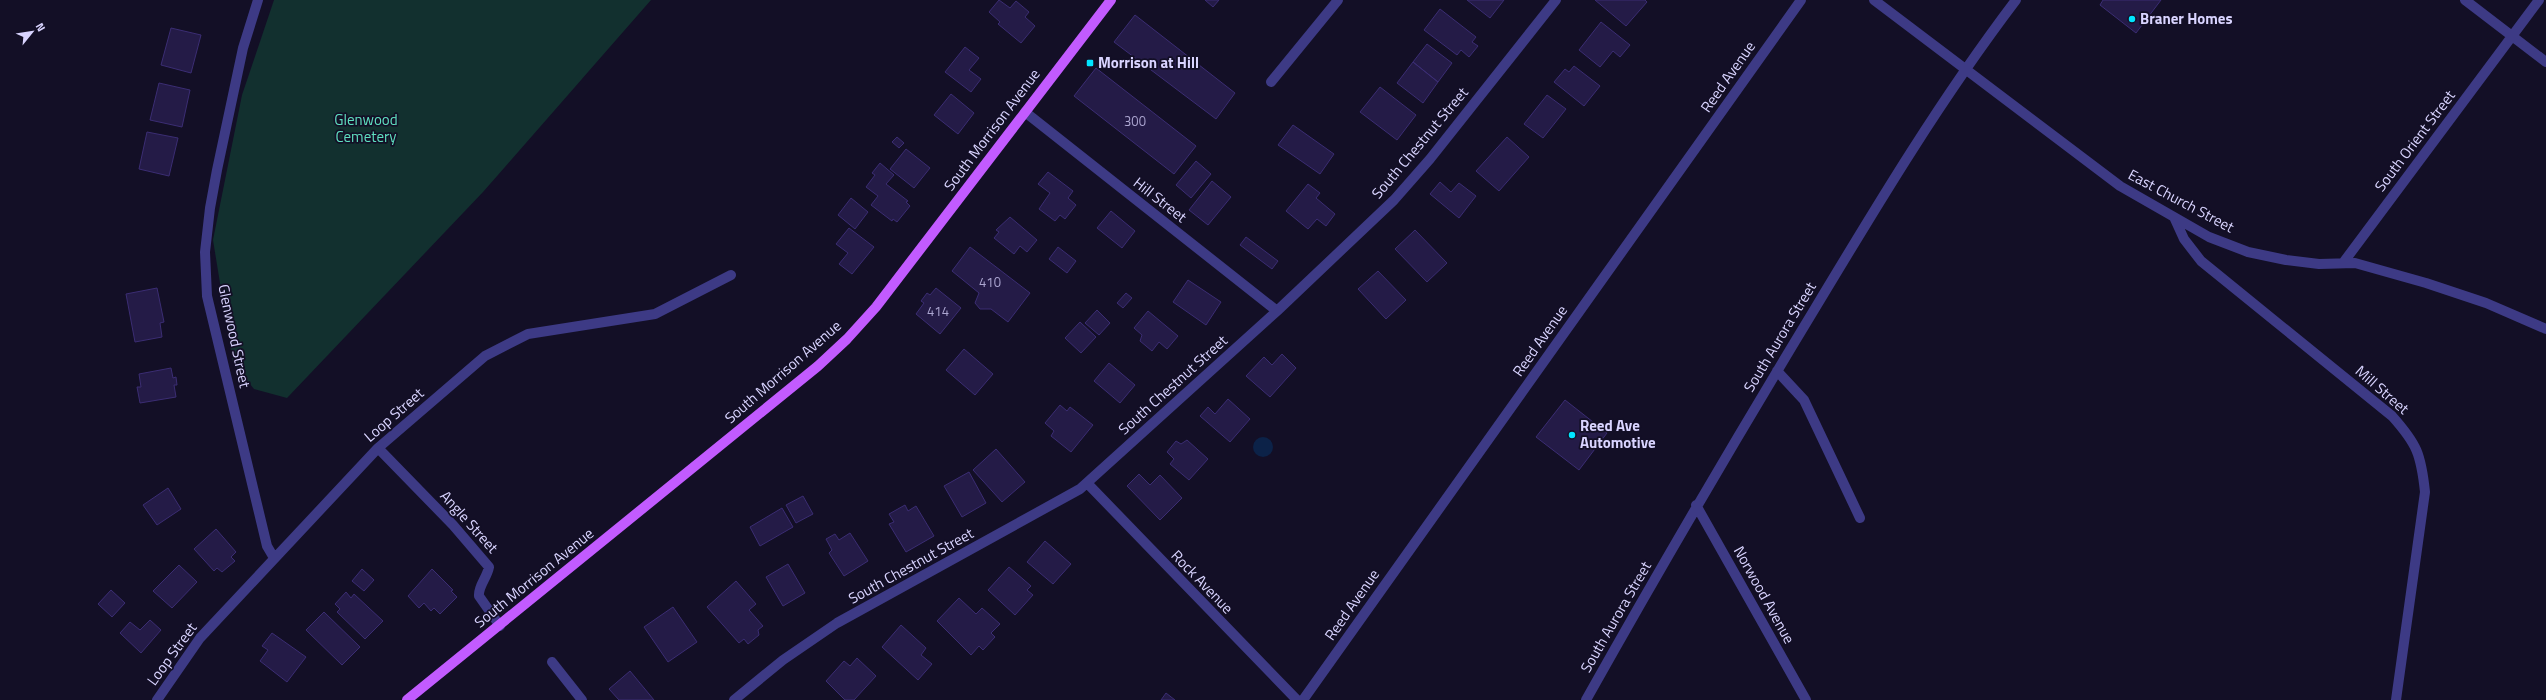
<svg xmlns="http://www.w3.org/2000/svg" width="2546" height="700" font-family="'Titillium Web',sans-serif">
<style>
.green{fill:#12302f}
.water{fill:#0c2248}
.building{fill:#241b47;stroke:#3b2d73}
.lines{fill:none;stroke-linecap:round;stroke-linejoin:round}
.minor{stroke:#3d3a85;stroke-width:10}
.major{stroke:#c25bff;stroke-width:10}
.poi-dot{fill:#00e5ff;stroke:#130f26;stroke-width:1.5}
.labels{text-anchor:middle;stroke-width:3.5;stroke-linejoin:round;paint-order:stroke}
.number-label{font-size:13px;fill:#aca6d1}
.poi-label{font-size:15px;font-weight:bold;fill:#d9d4ff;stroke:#130f26;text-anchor:start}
.street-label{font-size:15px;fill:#d9d4ff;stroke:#130f26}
.park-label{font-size:15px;fill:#5fe0c0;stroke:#130f26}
</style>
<rect width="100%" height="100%" fill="#130f26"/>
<path class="green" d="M274,0h377l-168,192 -196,206 -33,-9 -21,-26 -20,-123 29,-145z"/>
<path class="water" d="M1253 447a10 10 0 1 1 20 0a10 10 0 1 1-20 0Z"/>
<path class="building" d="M999,0l11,8 6,-7 13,11 -4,5 10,9 -14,17 -23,-19 2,-2 -11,-10z
M1205,0h14l-6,7z
M1467,0h37l-14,18z
M1595,0h50l2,2 -21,24z
M2103,0h58l-25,33 -36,-28z
M1440,9l36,28 -4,5 6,4 -9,11 -8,-7 -4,5 -33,-25z
M1135,15l100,78 -19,26 -102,-77z
M1601,22l29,23 -10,12 -7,-6 -13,16 -21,-17z
M171,28l30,7 -10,38 -30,-8z
M1427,44l25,19 -14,19 -25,-20z
M965,47l14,11 -10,12 12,9 -10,13 -26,-20z
M1413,62l25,20 -15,21 -26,-20z
M1574,66l26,20 -16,20 -30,-24 11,-13 4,3z
M1096,68l100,78 -22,28 -100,-78z
M159,83l31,7 -8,37 -32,-7z
M1380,87l36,28 -19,25 -37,-28z
M951,94l23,19 -16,21 -24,-19z
M1547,95l19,14 -23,29 -19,-14z
M1293,125l41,29 -14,20 -42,-29z
M147,132l31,6 -9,38 -30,-7z
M897,137l7,6 -5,5 -7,-6z
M1507,137l22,20 -30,34 -23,-20z
M906,149l24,19 -16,20 -24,-19z
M1196,161l15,13 -20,24 -15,-13z
M880,163l14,12 -8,9 22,17 -2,1 4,4 -13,16 -4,-3 -1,2 -21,-16 7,-9 -12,-9 9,-12 -3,-2z
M1048,172l25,19 -5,7 8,7 -11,14 -5,-4 -5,6 -16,-12 11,-16 -12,-9z
M1212,181l19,16 -23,28 -19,-15z
M1440,182l11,10 8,-9 17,13 -17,22 -29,-24z
M1308,184l12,9 -4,5 19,16 -9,12 -9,-7 -9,10 -22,-18z
M851,198l17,14 -13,17 -17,-14z
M1111,211l24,20 -13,17 -25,-20z
M1010,217l27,23 -10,12 -7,-6 -6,8 -20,-16 5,-6 -3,-2z
M849,228l25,19 -22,27 -13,-10 9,-11 -12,-9z
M1415,230l32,33 -20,19 -32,-33z
M1246,237l32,24 -6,8 -32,-24z
M970,247l60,46 -22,29 -17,-13h-11l-5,-6 4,-10 -27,-22z
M1058,247l18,14 -9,12 -18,-14z
M1378,271l28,29 -20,19 -28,-30z
M1188,280l33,22 -15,23 -33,-23z
M157,288l7,34 -4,1 2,14 -27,5 -9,-48z
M936,288l25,20 -21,26 -24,-20 8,-11 -3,-2 6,-8 3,2z
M1126,293l6,5 -9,10 -6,-5z
M1097,310l13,13 -11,12 -14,-12z
M1148,311l30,25 -11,13 -8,-7 -7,9 -12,-10 2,-6 -8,-7z
M1080,322l16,15 -15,16 -16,-15z
M964,349l29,25 -18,21 -29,-25z
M1282,354l14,14 -26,29 -24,-21 18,-19 8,8z
M1109,363l26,22 -15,18 -26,-22z
M171,368l2,10 3,-1 1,8h-3l2,12 -36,6 -3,-16h4l-2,-13z
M1228,399l22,20 -20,23 -30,-26 8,-9 7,7z
M1565,400l42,33 -28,37 -43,-33z
M1060,405l7,6 3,-4 23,18 -22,27 -20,-16 3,-5 -9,-8z
M1187,440l21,19 -19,21 -19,-16 4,-5 -7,-7 9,-11 5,3z
M996,449l29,33 -23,20 -29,-32z
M969,472l17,31 -24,14 -18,-31z
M1139,474l11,11 10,-10 22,23 -22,22 -33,-34z
M168,488l13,21 -24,16 -14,-20z
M803,496l10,18 -17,9 -10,-18z
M905,505l3,6 8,-5 18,30 -28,16 -17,-28 5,-2 -5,-8z
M782,508l11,19 -33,19 -10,-19z
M216,529l20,23 -5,5 4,4 -13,11 -5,-4 -3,3 -20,-22z
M850,533l18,28 -24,15 -15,-23 3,-3 -6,-11 9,-5 4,6z
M1045,541l26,23 -18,20 -26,-22z
M788,564l17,29 -22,13 -17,-29z
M179,565l18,17 -25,26 -19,-17z
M1009,567l22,19 -4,4 6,5 -18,20 -27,-25z
M362,569l12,11 -10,11 -12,-10z
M432,569l21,21 -2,1 6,6 -17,17 -6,-6 -3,3 -7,-8 -5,5 -11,-12z
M736,581l20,23 -7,6 14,16 -5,4 1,5 -11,9 -4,-5 -5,4 -32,-36z
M111,590l14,13 -13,14 -14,-13z
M346,592l5,6 3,-4 29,27 -18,18 -28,-27 3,-3 -5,-5z
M959,598l17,16 6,-6 18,16 -9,9 4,4 -12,13 -4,-4 -8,9 -34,-34z
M673,607l24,35 -29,20 -24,-35z
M324,612l36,35 -18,18 -36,-35z
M150,620l11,10 -20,23 -21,-20 10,-11 10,8z
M901,625l25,23 -5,7 11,9 -14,16 -36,-33z
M272,633l34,24 -19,25 -27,-21 8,-11 -6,-4z
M857,658l19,18 -22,24h-9l-19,-19 18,-20 6,5z
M630,671l24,29h-35l-10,-11z
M1166,693l9,7h-14z"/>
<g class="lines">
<path class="minor" d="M258,0l-15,48 -26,122 -7,38 -5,44 2,44 60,250 7,12
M1874,0l246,186 89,51 39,15 38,8 33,4 36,-1 71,20 60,20 60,26
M2465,0l81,62
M1271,82l67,-82
M1025,112l252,199
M2174,217l10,22 17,22 191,155c25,28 29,38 33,76l-29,208
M2343,263l196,-263
M1777,371l27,29 56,118
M378,448l75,77 36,42c-2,11 -11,19 -10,29l21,30
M1087,483l210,217
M1696,505l110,195
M552,662l30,38
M157,700l43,-62 178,-190 107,-92 43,-22 127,-20 76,-39
M734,700l49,-40 54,-37 243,-134 197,-178 117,-111 36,-41 126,-159
M1303,700l498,-700
M1586,700c73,-130 148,-258 225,-385 65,-108 129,-215 205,-315"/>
<path class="major" d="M407,700l411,-334 29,-27 29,-32 235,-307"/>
</g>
<g class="poi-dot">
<circle cx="2132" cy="19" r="4"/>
<rect x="1086" y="59" width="8" height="8" rx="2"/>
<circle cx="1572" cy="435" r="4"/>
</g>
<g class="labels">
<g class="number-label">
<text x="1135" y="126">300</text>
<text x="990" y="287">410</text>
<text x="938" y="316">414</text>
</g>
<g class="poi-label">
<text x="2140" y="24">Braner Homes</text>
<text x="1098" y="68">Morrison at Hill</text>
<text x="1580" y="431">Reed Ave<tspan x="1580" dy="17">Automotive</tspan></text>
</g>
<g class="street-label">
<text transform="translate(1728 77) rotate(-55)" y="5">Reed Avenue</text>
<text transform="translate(992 130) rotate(-53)" y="5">South Morrison Avenue</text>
<text transform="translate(2415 141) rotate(-53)" y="5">South Orient Street</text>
<text transform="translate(1420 143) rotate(-50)" y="5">South Chestnut Street</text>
<text transform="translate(1160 200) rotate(38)" y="5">Hill Street</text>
<text transform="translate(2181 201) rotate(28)" y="5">East Church Street</text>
<text transform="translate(234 336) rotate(78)" y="5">Glenwood Street</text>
<text transform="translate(1780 337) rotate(-59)" y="5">South Aurora Street</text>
<text transform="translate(1540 341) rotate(-55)" y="5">Reed Avenue</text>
<text transform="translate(783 372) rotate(-41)" y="5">South Morrison Avenue</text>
<text transform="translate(1173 385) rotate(-42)" y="5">South Chestnut Street</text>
<text transform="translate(2382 390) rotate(41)" y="5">Mill Street</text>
<text transform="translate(394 415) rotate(-41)" y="5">Loop Street</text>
<text transform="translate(469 522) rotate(48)" y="5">Angle Street</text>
<text transform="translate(911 566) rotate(-29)" y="5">South Chestnut Street</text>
<text transform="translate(534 578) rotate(-39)" y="5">South Morrison Avenue</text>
<text transform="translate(1202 582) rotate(46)" y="5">Rock Avenue</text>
<text transform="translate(1764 595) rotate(61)" y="5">Norwood Avenue</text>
<text transform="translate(1352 605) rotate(-55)" y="5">Reed Avenue</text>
<text transform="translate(1616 617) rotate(-60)" y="5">South Aurora Street</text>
<text transform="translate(172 654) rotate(-54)" y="5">Loop Street</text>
</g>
<g class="park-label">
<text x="366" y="125">Glenwood<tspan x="366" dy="17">Cemetery</tspan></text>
</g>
</g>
<g transform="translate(32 32) rotate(60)" stroke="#130f26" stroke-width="3" paint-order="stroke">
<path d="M0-3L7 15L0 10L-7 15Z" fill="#d9d4ff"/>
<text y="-6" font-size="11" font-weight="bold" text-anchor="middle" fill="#d9d4ff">N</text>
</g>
</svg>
